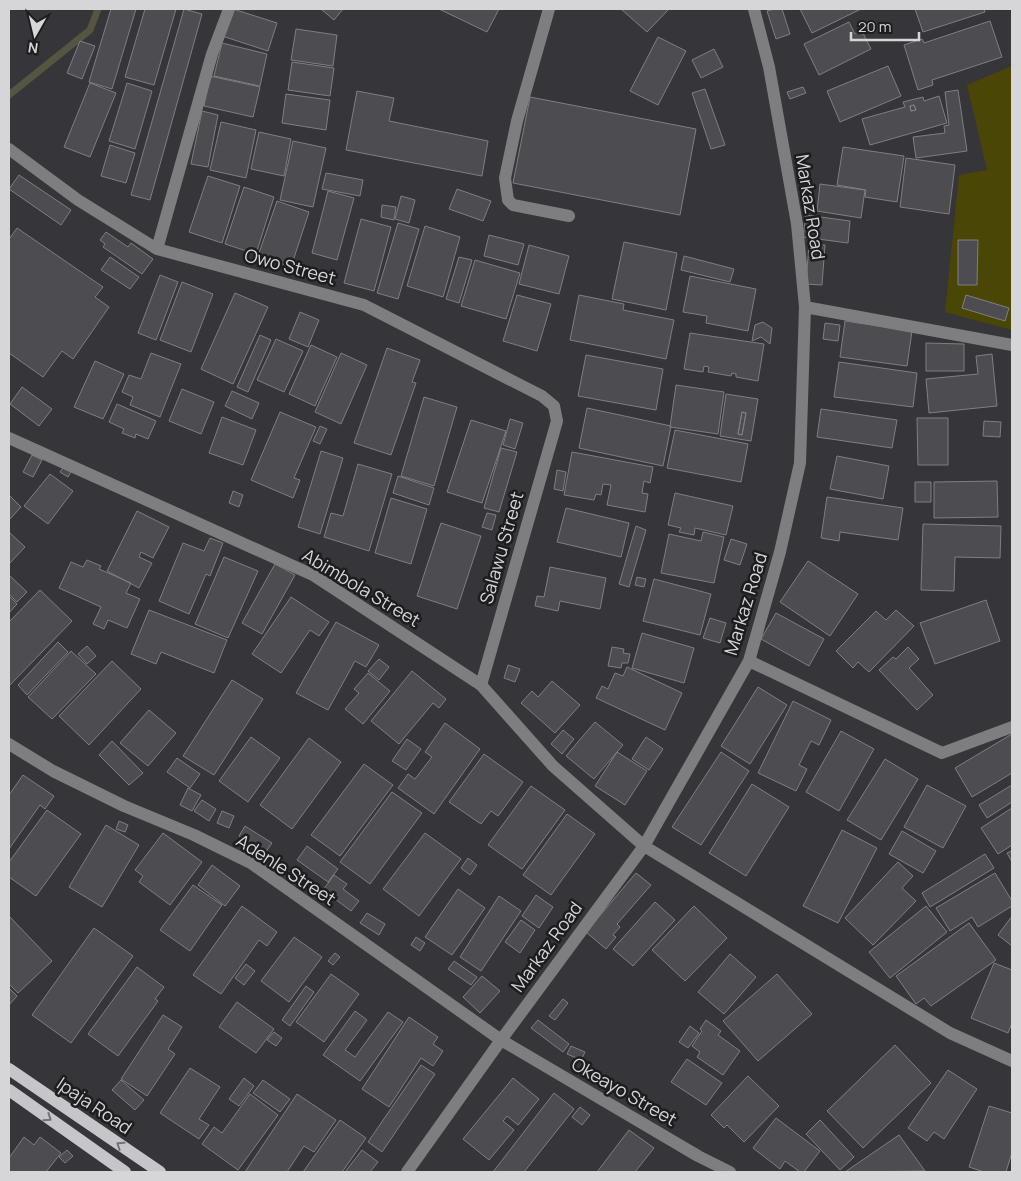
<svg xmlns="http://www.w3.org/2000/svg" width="1021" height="1181" font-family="Manrope,sans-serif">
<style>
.green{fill:#494606}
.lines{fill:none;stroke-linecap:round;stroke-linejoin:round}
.stream{stroke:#565542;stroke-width:7}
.building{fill:#4d4c51;stroke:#7f7e83;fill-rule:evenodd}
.minor{stroke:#7e7e80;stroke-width:12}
.major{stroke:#c6c6ca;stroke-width:12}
.oneway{stroke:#727274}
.labels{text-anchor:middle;stroke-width:5;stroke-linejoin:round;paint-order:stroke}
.street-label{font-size:18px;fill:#d6d6d9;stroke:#1d1d1f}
</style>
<rect width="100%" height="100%" fill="#363539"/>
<path class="green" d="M1012,66v264l-67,-18 14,-137 28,-5 -20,-85z"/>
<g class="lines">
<path class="stream" d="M9,95l81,-65 8,-21"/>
</g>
<path class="building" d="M111,9h25l-24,80 -23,-7z
M145,9h31l-22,76 -29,-8z
M184,9l18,5 -52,186 -19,-5z
M233,9l44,14 -9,28 -46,-15z
M321,9h22l-9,11z
M439,9h60l-12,23z
M621,9h48l-22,23z
M774,9h8l8,25 -14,5 -9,-28z
M800,9h61l-49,24z
M915,9h69l1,3 -62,20z
M990,21l12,36 -70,23 1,5 -15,5 -14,-45 18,-6 2,4z
M849,22l6,12 7,-3 9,18 -52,26 -15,-31z
M296,29l41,6 -4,31 -42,-6z
M658,37l28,14 -28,54 -28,-14z
M80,41l15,5 -13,33 -15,-6z
M222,43l45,11 -7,32 -46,-10z
M714,49l9,18 -22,11 -9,-18z
M292,62l42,6 -4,28 -42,-6z
M888,66l13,30 -61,26 -13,-31z
M210,76l50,11 -7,30 -49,-11z
M90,83l26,10 -26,64 -26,-10z
M127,83l25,8 -17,58 -26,-8z
M803,87l3,6 -16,6 -3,-7z
M705,89l20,56 -14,4 -19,-56z
M958,90l9,61 -51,7 -3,-21 32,-4 -1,-7 5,-1 -4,-33z
M357,91l37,7 -5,23 99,20 -6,35 -136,-26z
M286,94l44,6 -4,30 -44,-7z
M939,96l8,27 -77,22 -8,-26 43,-12 -2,-5 20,-5 1,4zM914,105l2,5 -5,1 -1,-5z
M530,97l166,32 -16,86 -167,-32z
M914,105l2,5 -5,1 -1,-5z
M202,111l16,4 -10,52 -17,-3z
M221,122l35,8 -10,48 -36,-8z
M259,132l32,7 -7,37 -33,-7z
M293,141l33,7 -13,59 -33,-7z
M110,145l25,8 -9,30 -25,-7z
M843,147l61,9 -7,46 -32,-5 1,-7 -29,-5z
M906,158l49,7 -6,49 -49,-7z
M326,173l37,7 -3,16 -38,-7z
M19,175l52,35 -10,15 -52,-36z
M208,176l32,10 -18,57 -33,-11z
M820,184l45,6 -4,28 -44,-7z
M244,187l30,10 -18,57 -31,-10z
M457,189l34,12 -8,20 -34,-12z
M328,191l26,7 -17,62 -25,-7z
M401,196l14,4 -6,23 -14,-4z
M277,201l32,11 -18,55 -33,-11z
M382,205l14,2 -2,13 -13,-3z
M806,215l44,6 -2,22 -45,-6z
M361,219l30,8 -17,64 -30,-8z
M398,223l21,6 -21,70 -21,-6z
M425,226l35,11 -17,60 -36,-11z
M17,228l86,59 -8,10 14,10 -36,52 -11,-8 -19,26 -34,-24v-116l1,1z
M106,232l22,15 3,-4 22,16 -11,15 -39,-27 2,-3 -5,-4z
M489,235l35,9 -6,21 -34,-9z
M958,240h20l-1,45h-19z
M624,242l53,11 -11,57 -54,-11z
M809,244l16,1 -3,40 -16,-1z
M529,245l40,11 -10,38 -40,-10z
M684,256l50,13 -4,13 -49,-12z
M110,257l29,20 -9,12 -29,-19z
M459,257l13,3 -13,43 -13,-4z
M475,260l45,13 -14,46 -45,-13z
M160,275l18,7 -22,58 -18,-7z
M690,276l66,13 -8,42 -42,-8 1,-7 -24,-4z
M182,282l31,12 -22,58 -31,-12z
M235,293l33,14 -35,77 -32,-15z
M517,295l34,9 -14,47 -34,-10z
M579,295l45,9 -1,6 51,10 -8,39 -96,-19z
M966,295l43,13 -4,13 -43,-13z
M300,312l19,8 -11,27 -19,-8z
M845,321l67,10 -5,35 -67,-9z
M763,322l9,6 -2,16 -9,-7 -9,4 3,-16z
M825,323l15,2 -2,16 -15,-2z
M690,333l74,11 -6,37 -22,-4v-3l-4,-1 -1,3 -23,-4 1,-5 -5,-1 -1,6 -19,-3z
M260,335l11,5 -23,52 -11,-5z
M276,339l27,12 -19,41 -27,-12z
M926,343l38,1v27h-38z
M311,345l26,12 -22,49 -26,-12z
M387,348l33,12 -8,22 4,1 -25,72 -37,-12z
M151,353l30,11 -21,53 -30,-12 3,-8 -11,-5 7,-17 12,4z
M341,353l26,12 -26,59 -26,-12z
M992,354l5,52 -68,7 -3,-34 52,-5 -2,-18z
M586,355l77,14 -7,41 -78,-14z
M95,361l29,13 -21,45 -29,-12z
M839,362l78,11 -4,34 -79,-10z
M676,385l48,7 -6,42 -48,-7z
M22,387l30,22 -13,17 -29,-22z
M182,389l32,13 -13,32 -32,-13z
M232,391l27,12 -7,16 -27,-13z
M726,394l32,5 -7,42 -31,-5zM742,412l4,1 -4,22 -4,-1z
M424,397l33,10 -23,79 -33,-10z
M117,404l39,17 -8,18 -12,-5 -1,4 -13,-5 2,-4 -15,-7z
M587,408l84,18 -8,40 -84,-18z
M821,409l76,11 -5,28 -75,-11z
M280,412l36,15 -22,51 6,2 -7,18 -42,-18z
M742,412l4,1 -4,22 -4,-1z
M222,417l34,13 -13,35 -34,-12z
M917,418h31v47h-30z
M510,419l13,4 -8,26 -12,-4z
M471,420l35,11 -24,72 -35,-11z
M984,421l17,1 -1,15 -17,-1z
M320,426l7,3 -7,15 -7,-3z
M675,430l73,14 -7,38 -74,-14z
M501,448l16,4 -18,60 -15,-4z
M321,451l22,7 -23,76 -22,-7z
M572,452l81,15 -3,16 -6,-2 -2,12 6,1 -3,18 -38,-7 4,-20 -8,-1 -2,11 -5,-1 -2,6 -30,-5z
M32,455l10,5 -9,17 -10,-5z
M837,456l52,10 -6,33 -53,-10z
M358,464l34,10 -23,77 -45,-14 7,-24 12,3z
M65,465l7,5 -4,7 -8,-5z
M557,470l9,2 -3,19 -9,-2z
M50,474l23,17 -25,33 -24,-18z
M398,476l36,12 -5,17 -36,-12z
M997,481l1,36 -64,1v-36z
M915,482h16v20h-16z
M233,491l10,4 -4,12 -10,-4z
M675,493l58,13 -7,29 -31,-7 -1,7 -15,-3 2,-4 -13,-3z
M9,495l12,12 -12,13z
M827,497l76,11 -5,32 -58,-8 -1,9 -18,-3z
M391,498l36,11 -16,55 -36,-11z
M566,508l63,15 -8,34 -64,-15z
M137,511l32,16 -16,31 -12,-6 -2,5 13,6 -13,25 -32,-17z
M487,513l9,2 -4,15 -10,-3z
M441,523l40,13 -24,73 -40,-13z
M923,524l78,2 -1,32 -45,-1 -1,34 -33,-1z
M636,526l10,4 -17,57 -10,-3z
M9,532l16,15 -16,17z
M703,532l21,5 -10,46 -53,-10 8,-39 32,7z
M210,538l13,5 -13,33 -4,-2 -17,40 -30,-13 24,-58 21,8z
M731,539l16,5 -7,21 -16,-5z
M224,557l34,14 -30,67 -33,-14z
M87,560l14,6 -2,3 32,14 -5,10 14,6 -13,29 -19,-8 -4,9 -11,-5 8,-17 -42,-19 12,-26 12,5z
M808,561l50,33 -28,42 -50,-34z
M275,564l20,11 -33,59 -20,-11z
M550,567l56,11 -6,31 -40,-8 -2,10 -23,-5 2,-10 7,1z
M9,575l18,17 -10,10 -8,-8z
M637,577l9,2 -2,8 -9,-2z
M654,579l57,15 -11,41 -57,-14z
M40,590l32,31 -63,65v-64z
M9,596l8,8 -8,9z
M291,597l38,25 -10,14 -9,-6 -29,43 -29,-19z
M986,600l14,41 -65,23 -15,-41z
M149,610l78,30 -13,33 -53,-21 -5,12 -25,-10z
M896,610l18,16 -45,46 -11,-10 -5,6 -17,-17 40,-40 10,9z
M776,613l48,26 -15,27 -48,-27z
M710,618l16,5 -6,20 -17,-5z
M336,622l43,23 -13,22 -11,-6 -27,49 -32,-17z
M642,633l52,15 -10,35 -52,-15z
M58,642l10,10 -41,43 -9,-10z
M87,646l9,10 -9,8 -9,-10z
M612,647l12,2 -1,4 7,1 -2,9h-6l-1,5 -13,-2z
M908,647l11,12 -10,9 24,27 -16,15 -38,-40 14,-13 3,2z
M71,651l25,23 -44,45 -24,-22z
M379,659l10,8 -10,13 -11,-9z
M112,661l29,28 -52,56 -30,-29z
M508,665l12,4 -5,13 -11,-4z
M627,667l55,26 -17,37 -69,-32 6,-12 6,3 7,-16 8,3z
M412,671l34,28 -7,9 -6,-5 -34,41 -28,-23z
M368,673l22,18 -27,33 -18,-15 14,-16 -5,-4z
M232,680l31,19 -49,76 -31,-19z
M552,681l28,24 -25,28 -34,-30 11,-12 6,6z
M758,687l29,18 -37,59 -29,-18z
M793,701l38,19 -12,25 -8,-4 -12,24 8,4 -11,22 -38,-18z
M149,710l27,23 -28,33 -28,-23z
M595,722l28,23 -29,34 -28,-23z
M445,723l35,26 -46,65 -36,-26 10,-14 7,5 17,-22 -7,-5z
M563,730l11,9 -12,15 -11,-10z
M841,731l33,18 -35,62 -33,-19z
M1012,734v39l-40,24 -17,-29z
M251,737l29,21 -32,44 -29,-21z
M646,737l17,12 -14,21 -17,-11z
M309,738l32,24 -49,67 -32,-24z
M407,739l14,10 -15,21 -14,-9z
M112,741l31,32 -14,12 -30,-30z
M617,752l30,19 -22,34 -30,-19z
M721,752l28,19 -48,74 -29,-18z
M484,754l39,28 -25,34 -7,-5 -10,13 -32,-22z
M177,758l23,16 -10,14 -23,-16z
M885,759l33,20 -37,61 -34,-20z
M364,764l29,21 -53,71 -29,-21z
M23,775l31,21 -9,13 -5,-4 -31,44v-54z
M752,784l37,23 -43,69 -37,-23z
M927,785l39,21 -23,42 -39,-21z
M1012,785v17l-25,16 -8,-13z
M531,786l34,24 -43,59 -34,-24z
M188,788l13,7 -9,16 -12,-6z
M392,792l30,21 -52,71 -30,-22z
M202,800l14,9 -7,12 -15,-10z
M1012,808v37l-14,9 -17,-26z
M47,810l34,24 -45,62 -27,-19v-15z
M222,811l12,5 -5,12 -12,-5z
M567,814l28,20 -44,61 -28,-20z
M119,821l9,4 -3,7 -9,-3z
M106,825l33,20 -37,62 -33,-20z
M245,826l27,17 -7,10 -26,-17z
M842,830l35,18 -39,75 -35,-17z
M902,831l34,20 -13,22 -34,-19z
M163,833l39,29 -32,43 -31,-23 4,-6 -8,-6z
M425,833l36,26 -42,57 -36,-27z
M307,846l31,23 -10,13 -31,-22z
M1012,851v11l-5,-9z
M985,854l9,14 -64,39 -8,-14z
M468,858l9,7 -7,10 -9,-7z
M898,862l15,14 -11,12 14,13 -43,44 -28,-27z
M212,865l28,21 -15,20 -27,-21z
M636,873l15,12 -34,39 3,3 -7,8 3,2 -10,12 -20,-17z
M995,873l17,28v5l-34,21 -6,-10 -22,14 -14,-23z
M334,875l13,9 -4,5 16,12 -8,10 -28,-21z
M193,885l29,20 -32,46 -30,-21z
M458,889l27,19 -33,47 -27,-18z
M536,895l17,12 -14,21 -17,-12z
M499,896l22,15 -40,60 -21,-14z
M655,902l20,18 -42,46 -20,-17z
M242,906l35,26 -10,14 -8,-6 -38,54 -28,-19z
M694,906l33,32 -42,43 -33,-31z
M926,906l21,26 -57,46 -21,-26z
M367,913l18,11 -6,11 -19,-12z
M9,916l43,45 -34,32 -9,-9z
M1012,916v30l-14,-11z
M521,920l14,10 -15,23 -15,-11z
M969,923l27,37 -65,46 -7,-8 -8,6 -20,-28z
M94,928l39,28 -62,87 -39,-28z
M294,937l28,20 -33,45 -28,-21z
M416,937l9,6 -5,8 -9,-6z
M335,953l5,4 -7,8 -5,-4z
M730,954l26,23 -32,37 -26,-22z
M454,961l23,16 -6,8 -23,-16z
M994,963l18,7v53l-4,10 -37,-15z
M246,964l9,7 -11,14 -9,-7z
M137,967l27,20 -9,12 3,2 -40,55 -30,-22z
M331,974l28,20 -35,48 -28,-20z
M777,974l35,40 -54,47 -35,-40z
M482,976l18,15 -20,22 -17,-16z
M306,986l8,6 -24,34 -8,-6z
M9,988l8,8 -8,9z
M563,999l5,4 -13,17 -6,-4z
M237,1002l37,27 -18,24 -37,-26z
M355,1011l12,9 -22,30 10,7 33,-45 15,10 -43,59 -37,-26z
M163,1015l19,12 -14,22 7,5 -28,42 -26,-17z
M409,1017l29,20 -5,7 10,7 -10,15 -12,-8 -32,49 -27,-18z
M538,1020l31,24 -6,8 -32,-24z
M706,1020l15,11 -3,4 22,16 -17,24 -26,-18 3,-5 -8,-6 10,-15 -2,-2z
M690,1026l9,7 -11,15 -9,-6z
M274,1032l8,6 -6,8 -9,-6z
M895,1045l36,38 -68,65 -36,-37z
M571,1046l14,6 -4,8 -14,-6z
M687,1059l35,24 -16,22 -35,-23z
M421,1065l14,9 -53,78 -14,-10z
M190,1068l30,19 -21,32 10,6 -10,14 -39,-26z
M948,1070l29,19 -33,50 -10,-7 -7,9 -19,-13z
M748,1076l31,30 -35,36 -17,-17 -3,3 -13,-13z
M244,1078l10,8 -15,20 -10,-7z
M513,1078l26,21 -21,26 -11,-9 -4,5 11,9 -25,30 -26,-21z
M121,1080l23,20 -9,10 -23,-20z
M263,1080l27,19 -10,13 -27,-19z
M554,1093l20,16 -50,63h-31z
M250,1094l28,21 -40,55 -36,-26 12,-17 8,6z
M297,1094l39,26 -22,32 -10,-6 -17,26h-42z
M989,1106l23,7v39l-6,20h-22l-15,-5z
M580,1107l10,8 -8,10 -10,-8z
M776,1118l44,33 -16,21h-4l-15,-11 -5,8 -27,-21z
M340,1120l26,18 -24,34h-39z
M820,1120l34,37 -14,13 -34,-36z
M629,1130l25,18 -19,24h-38z
M899,1135l26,36 -80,1z
M24,1137l10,8 6,-8 21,16 -15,19h-37v-14z
M67,1150l6,6 -8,7 -6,-6z
M362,1150l16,12 -8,10h-25z"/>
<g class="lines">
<path class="minor" d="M549,9l-32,112 -12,57 3,22 5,5 56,11
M9,149l69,51 79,49 207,56 178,91 12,10 3,15 -76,264
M157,249l55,-195 17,-45
M805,307l207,38
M9,438l304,137 168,110 72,81 91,80 306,187 62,28
M749,661l193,92 70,-26
M9,744l44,27 71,35 70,29 57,28 250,177 197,116 32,16
M407,1172l94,-132 143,-194 105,-185 31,-109 20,-89 5,-156 -8,-83 -28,-157 -15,-58"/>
<path class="major" d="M9,1069l151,103
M9,1090l116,82"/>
</g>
<defs><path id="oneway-chevron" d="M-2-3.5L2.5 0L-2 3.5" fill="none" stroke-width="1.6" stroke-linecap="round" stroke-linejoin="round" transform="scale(1.25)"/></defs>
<g class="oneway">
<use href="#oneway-chevron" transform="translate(48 1118) rotate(35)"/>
<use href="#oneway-chevron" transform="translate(120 1145) rotate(-146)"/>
</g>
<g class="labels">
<g class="street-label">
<text transform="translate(810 207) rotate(81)" y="6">Markaz Road</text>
<text transform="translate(290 267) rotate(15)" y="6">Owo Street</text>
<text transform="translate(502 548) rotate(-74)" y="6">Salawu Street</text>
<text transform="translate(361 588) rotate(31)" y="6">Abimbola Street</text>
<text transform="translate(746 604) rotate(-73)" y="6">Markaz Road</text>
<text transform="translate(286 870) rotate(33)" y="6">Adenle Street</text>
<text transform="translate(547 947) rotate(-54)" y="6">Markaz Road</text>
<text transform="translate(624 1092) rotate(30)" y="6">Okeayo Street</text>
<text transform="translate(94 1106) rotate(34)" y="6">Ipaja Road</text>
</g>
</g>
<rect width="1021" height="1181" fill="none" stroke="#d6d6d9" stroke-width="20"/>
<g transform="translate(35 35) rotate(188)" stroke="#1d1d1f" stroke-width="4" paint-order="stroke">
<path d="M0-4L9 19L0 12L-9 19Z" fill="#d6d6d9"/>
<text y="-8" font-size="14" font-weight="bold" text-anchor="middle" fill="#d6d6d9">N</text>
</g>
<path d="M851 32v8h68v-8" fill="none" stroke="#d6d6d9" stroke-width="2.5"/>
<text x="858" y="32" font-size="15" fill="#d6d6d9" stroke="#1d1d1f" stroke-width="4" paint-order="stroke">20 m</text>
</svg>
